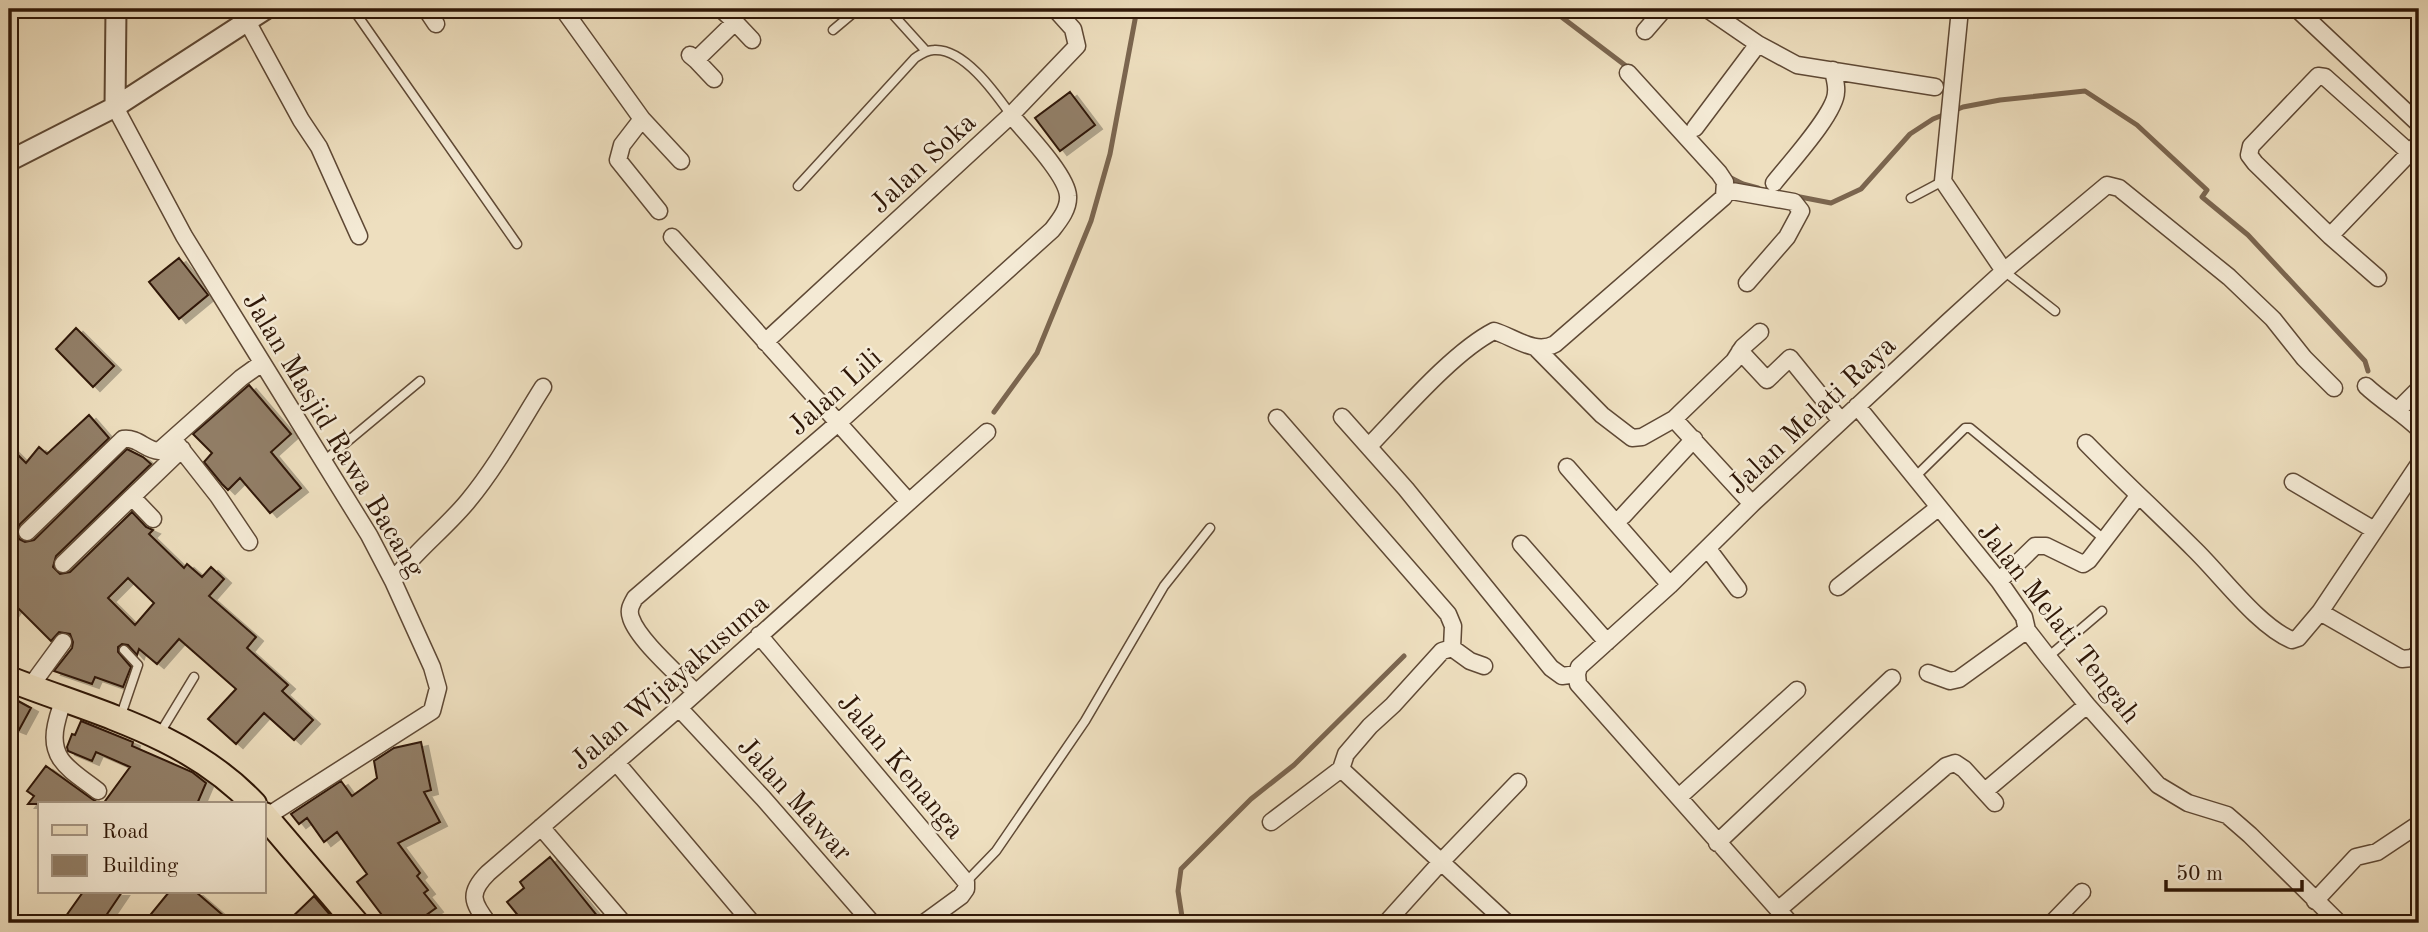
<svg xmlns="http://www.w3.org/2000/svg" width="2428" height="932" font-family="'Old Standard TT',serif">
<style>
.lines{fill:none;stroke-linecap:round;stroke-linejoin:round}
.stream{stroke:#7b6650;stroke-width:5}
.building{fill:#927f67;stroke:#2f1707;stroke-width:2;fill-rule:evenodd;filter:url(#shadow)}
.service-casing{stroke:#5f4935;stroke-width:11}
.minor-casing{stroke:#5f4935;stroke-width:19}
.tertiary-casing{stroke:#5f4935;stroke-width:23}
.primary-casing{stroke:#2f1707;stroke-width:28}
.service{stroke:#f4ead5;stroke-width:8}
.minor{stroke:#f4ead5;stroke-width:16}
.tertiary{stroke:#f4ead5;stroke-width:19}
.primary{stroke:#eedfbf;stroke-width:24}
.labels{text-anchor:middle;stroke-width:5;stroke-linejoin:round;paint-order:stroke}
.street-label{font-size:28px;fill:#2f1707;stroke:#f4ead5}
</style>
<defs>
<filter id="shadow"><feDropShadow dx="7" dy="4" stdDeviation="0" flood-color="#0004"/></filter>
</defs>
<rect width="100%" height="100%" fill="#eedfbf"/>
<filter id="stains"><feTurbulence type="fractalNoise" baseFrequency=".00286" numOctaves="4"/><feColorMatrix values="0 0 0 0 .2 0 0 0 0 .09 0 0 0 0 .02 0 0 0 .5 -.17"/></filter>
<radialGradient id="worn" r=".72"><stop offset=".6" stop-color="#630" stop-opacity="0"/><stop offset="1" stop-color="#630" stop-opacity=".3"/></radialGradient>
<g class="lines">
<path class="stream" d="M1551,9l79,60
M1729,177l14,7 15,4
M1795,196l36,7 30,-14 49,-55 23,-15 30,-12 37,-7 85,-9 52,34 70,65 -5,7 46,38 117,126 3,10
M994,412l43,-59 54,-132 19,-67 27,-145
M1183,923l-5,-32 3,-22 70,-70 43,-34 110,-109"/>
</g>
<path class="building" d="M1070,92l25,33 -35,26 -25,-33z
M179,258l29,37 -29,24 -30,-37z
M76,328l38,38 -21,21 -37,-38z
M249,385l42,49 -20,18 30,36 -31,25 -30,-35 -12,12 -6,-6 -18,-22 8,-9 -19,-19z
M89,415l20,23 -89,86 -3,6 2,9 6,3 9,-2 93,-91 16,8 8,7 -95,92 -3,11 7,7 10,-2 62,-60 14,15 7,3 -4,4 35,34 3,-4 15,13 9,-10 13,12 -15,17 47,41 -9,11 41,37 -6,6 31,29 -19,20 -30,-27 -28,31 -28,-25 28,-30 -57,-50 -22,25 -18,-15 -2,6 -9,-10 -6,-1 -4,3v5l13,15 -8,20 -28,-10 -3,7 -38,-13 18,-23 1,-6 -3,-8 -11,-2 -8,9 -35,-35 -7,10v-170l17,17 13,-16 8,7zM128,578l26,25 -19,22 -27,-27z
M9,696l22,12 -12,22 -10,-4z
M81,721l52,21 -1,4 60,26 14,11 -9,21h-94l27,-37 -34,-15 -4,9 -24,-10 -1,-4 5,-13 3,1z
M421,742l10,48 -7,2 16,30 -42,21 22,30 -3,3 11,14 -4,3 12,15 -21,15h-27l-31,-41 10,-8 -30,-42 -13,10 -17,-24 -8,6 -8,-10 50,-33 11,15 25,-18 -3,-17 20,-13z
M46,766l46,33 8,5h-72l6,-8 -7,-5z
M550,857l28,35 25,31h-79l-17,-21 17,-14 -4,-6z
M83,892h39l-21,31h-40z
M169,892h27l36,31h-84l6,-7 -3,-2z
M314,896l23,27h-51z"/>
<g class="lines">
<g class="service-casing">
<path id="service" d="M353,9l164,235
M888,9l38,42
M833,30l25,-21
M798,186l117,-128c6,-4 12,-8 19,-8 30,-2 62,44 77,65
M1911,198l32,-17
M2004,271l51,40
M324,461l96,-80
M1915,477l50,-49h5l134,111
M2048,657l54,-46
M121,715l17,-50 -14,-15
M160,733l34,-56
M966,882l30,-31 89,-130 79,-135 46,-58"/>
</g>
<g class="minor-casing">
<path id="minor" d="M426,9l10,15
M563,9l79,110 39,42
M1707,9l51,35 39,21 138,22
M1960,9l-17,172 61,90
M2297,9l122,115
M247,21l54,99 18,27 40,89
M735,22l17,18
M1645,31l19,-22
M690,55l6,5 39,-38 -14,-13
M696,60l18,19
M115,107l69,129 185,299 24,46 39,86 6,21 -6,23 -166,106
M642,119l-20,26 -4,15 41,51
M1695,128l63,-84
M1774,183c14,-18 62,-70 62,-91 1,-7 -2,-15 -3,-22
M1726,190l68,12 7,9 -14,26 -40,46
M2330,236l89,-93
M672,237l237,265
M2378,278l-48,-42 -75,-73 -6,-8 2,-9 67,-70 7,1 85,76
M765,342l246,-227 66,-69 -4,-17 -18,-20
M1535,347l67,68 30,23 10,-1 32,-18
M1740,351l27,29 23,-22 51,63
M2366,386c17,16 37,27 53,43
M1857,406l142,175 25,36 3,13 21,27 39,48 71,80 30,18 39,12 23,20 89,88
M2399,409l20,-20
M1342,417l64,72 145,179 11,8 15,-2
M1277,418l171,196 5,12 -1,22
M174,440l44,56 31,46
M2086,443c35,36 72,70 108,106 27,26 64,77 98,91l6,-2 22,-26 99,-148
M1369,446c33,-34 84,-94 125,-115 20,6 41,24 61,13l169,-147 1,-15 -6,-9 -91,-100
M1567,467l103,118
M2293,482l81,48
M1752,504l-78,-85 60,-58 9,-14 17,-15
M1623,516l71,-77
M153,519l-21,-22 50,-48
M27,532l96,-93c15,-2 22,11 36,12l82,-73 21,-15
M1521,544l86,98
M1708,549l30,40
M63,564l69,-67
M393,581c22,-30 51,-51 75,-80 29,-35 51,-76 75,-114
M1999,581l36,-35h11l37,18 6,-4 49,-64
M1838,587l100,-79
M2320,612l82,47 10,-1 7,-5
M759,635l207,247v7l-5,7 -37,27
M1928,673l22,8 9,-2 68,-49
M30,687l33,-45
M695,692c-16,-17 -57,-52 -64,-74 -3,-8 0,-13 4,-20l203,-175 214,-193c7,-9 17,-21 16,-34 -1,-21 -43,-64 -57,-81
M65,699c-5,8 -7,17 -9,26 -8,36 17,46 42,66
M679,708l84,90 109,125
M616,762l136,161
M1341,769l166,154
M1985,791l102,-86
M1679,797l118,-107
M1271,822l70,-53 5,-15 24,-28 23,-21 49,-54 10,-3 18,13 14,5
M541,827l82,96
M1717,843l175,-165
M2315,901l41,-44 21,-5 42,-28
M1778,910l168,-144 9,-3 9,6 31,34
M488,923c-16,-21 -20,-30 0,-50l191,-165 308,-276
M1386,923l54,-60 78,-81
M1790,923l-212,-239 -1,-10 2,-7 91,-82 82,-81 197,-183 55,-50 103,-86 12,3 110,89 44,42 31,39 30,30
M2052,923l30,-31"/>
</g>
<g class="tertiary-casing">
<path id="tertiary" d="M115,107l1,-98
M9,161l106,-54 151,-98"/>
</g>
<g class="primary-casing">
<path id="primary" d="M9,679c87,34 179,55 245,125
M264,815l92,108"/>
</g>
<use href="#service" class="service"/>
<use href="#minor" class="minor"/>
<use href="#tertiary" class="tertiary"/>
<use href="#primary" class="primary"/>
</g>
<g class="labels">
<g class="street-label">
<text transform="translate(922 162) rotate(-43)" y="10">Jalan Soka</text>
<text transform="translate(834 391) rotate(-42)" y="10">Jalan Lili</text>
<text transform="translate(1811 414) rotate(-43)" y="10">Jalan Melati Raya</text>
<text transform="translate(335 434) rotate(59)" y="10">Jalan Masjid Rawa Bacang</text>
<text transform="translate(2060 622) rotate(52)" y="10">Jalan Melati Tengah</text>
<text transform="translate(669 681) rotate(-41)" y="10">Jalan Wijayakusuma</text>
<text transform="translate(902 765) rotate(50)" y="10">Jalan Kenanga</text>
<text transform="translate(796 798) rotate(48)" y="10">Jalan Mawar</text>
</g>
</g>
<rect width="2428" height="932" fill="none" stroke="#eedfbf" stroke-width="35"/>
<rect x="10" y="10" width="2407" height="911" fill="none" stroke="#2f1707" stroke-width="3.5"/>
<rect x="18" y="18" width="2393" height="897" fill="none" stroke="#2f1707" stroke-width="2"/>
<rect x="38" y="802" width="228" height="91" fill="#f4ead5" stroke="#a59683" stroke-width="2"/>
<rect x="52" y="825" width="35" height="10" fill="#eedfbf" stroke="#a59683" stroke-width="2"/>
<text x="102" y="838" font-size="21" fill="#2f1707">Road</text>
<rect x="52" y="855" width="35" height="21" fill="#927f67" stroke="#a59683" stroke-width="2"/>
<text x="102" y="872" font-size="21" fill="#2f1707">Building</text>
<path d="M2166 880v10h136v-10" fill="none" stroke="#2f1707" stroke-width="3.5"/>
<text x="2176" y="880" font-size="21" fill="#2f1707" stroke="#f4ead5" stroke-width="5" paint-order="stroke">50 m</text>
<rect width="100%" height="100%" filter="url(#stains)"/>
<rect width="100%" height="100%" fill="url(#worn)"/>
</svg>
